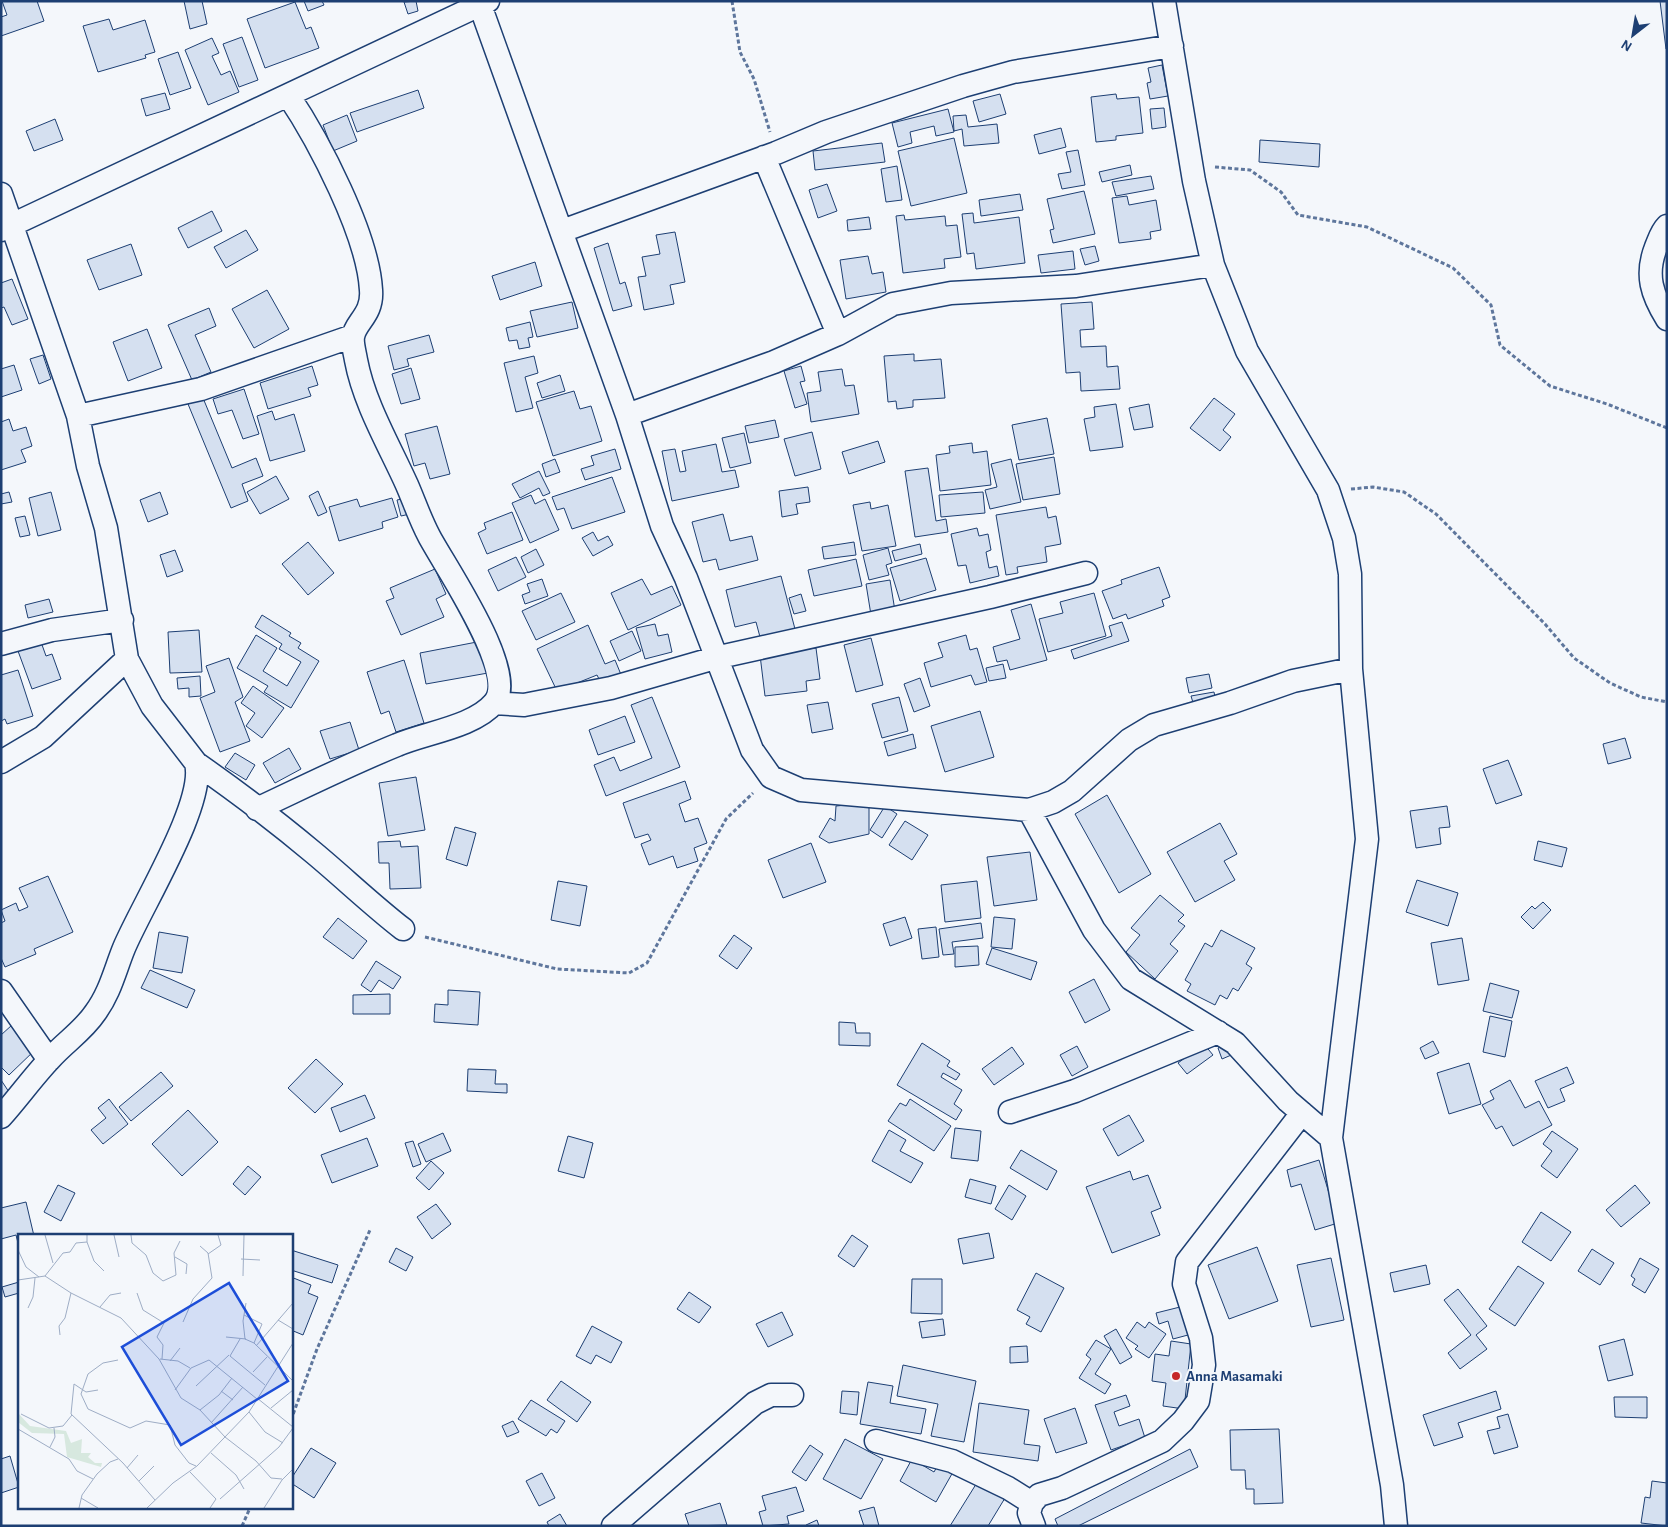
<svg xmlns="http://www.w3.org/2000/svg" width="1668" height="1527" font-family="'Alegreya Sans',sans-serif">
<style>
.building{fill:#d5e0f0;stroke:#1d3f73}
.lines{fill:none;stroke-linecap:round;stroke-linejoin:round}
.minor-casing{stroke:#1d3f73;stroke-width:25}
.path{stroke:#5e769c;stroke-width:3;stroke-dasharray:4 2.5;stroke-linecap:butt}
.minor{stroke:#f4f7fb;stroke-width:22}
.poi-dot{fill:#c62828;stroke:#f4f7fb;stroke-width:2}
.labels{text-anchor:middle;stroke-width:4;stroke-linejoin:round;paint-order:stroke}
.poi-label{font-size:15px;font-weight:bold;fill:#1d3f73;stroke:#f4f7fb;text-anchor:start}
.inset-road{fill:none;stroke:#9eadc5;stroke-width:1}
.view{fill:#1d4ed8;fill-opacity:0.15;stroke:#1d4ed8;stroke-width:2.5}
.inset-edge{fill:none;stroke:#1d3f73;stroke-width:2.5}
</style>
<rect width="100%" height="100%" fill="#f4f7fb"/>
<path class="building" d="M2,1h35l7,20 -43,15v-19l6,-2z
M184,1h18l5,23 -17,5z
M304,1h18l2,4 -16,6z
M416,1l2,10 -10,3 -4,-12z
M1660,1h7v48h-1z
M295,2l11,27 5,-2 8,21 -54,20 -18,-49z
M109,19l4,11 32,-10 10,32 -10,3 1,3 -48,14 -15,-46z
M242,37l16,43 -19,7 -16,-43z
M212,38l7,15 -7,3 9,19 9,-4 9,21 -31,13 -23,-55z
M178,52l13,36 -21,7 -12,-36z
M1162,65l6,31 -18,3 -3,-16 4,-1 -3,-14z
M418,90l6,18 -67,24 -7,-19z
M165,93l5,16 -24,7 -5,-17z
M1000,94l6,20 -27,8 -6,-21z
M1116,94l1,5 22,-2 4,36 -27,3v4l-20,2 -5,-45z
M1164,108l2,19 -14,2 -2,-20z
M948,109l6,23 -18,4 -2,-10 -24,6 2,11 -14,4 -6,-24z
M347,115l10,26 -24,10 -10,-26z
M966,115l2,12 29,-3 2,19 -35,3 -2,-17 -8,2 -1,-15z
M55,119l8,21 -29,11 -8,-20z
M1061,128l5,19 -27,7 -5,-19z
M954,138l13,55 -56,13 -13,-55z
M1260,140l60,4 -1,23 -60,-5z
M882,143l3,19 -70,8 -2,-19z
M1078,150l7,35 -23,4 -4,-15 13,-2 -5,-20z
M1130,165l2,10 -30,7 -3,-10z
M897,166l5,34 -16,2 -5,-33z
M1151,176l3,13 -38,7 -4,-14z
M827,184l10,27 -19,7 -9,-28z
M1084,191l11,43 -42,9 -3,-13 4,-1 -7,-30z
M1020,194l3,16 -42,6 -2,-16z
M1127,196l2,9 27,-5 5,30 -11,2 1,7 -32,4 -7,-45z
M212,211l10,20 -34,17 -10,-20z
M973,213l1,10 45,-6 6,46 -49,6 -2,-16 -7,1 -5,-40z
M904,215l1,5 40,-4 1,10 11,-1 4,32 -17,2 1,9 -42,5 -7,-57z
M869,217l2,12 -23,2 -1,-11z
M246,230l12,20 -32,18 -12,-21z
M675,232l10,50 -15,3 4,19 -30,6 -6,-33 8,-1 -4,-19 18,-3 -4,-19z
M608,243l12,41 5,-2 7,24 -19,5 -19,-63z
M131,244l11,31 -43,15 -12,-30z
M1095,246l4,15 -14,4 -5,-16z
M1073,251l2,18 -34,4 -3,-18z
M868,256l4,18 11,-2 3,20 -40,7 -6,-39z
M535,262l7,24 -42,14 -8,-24z
M12,279l16,40 -16,6 -8,-18 -3,1v-25z
M267,290l22,39 -35,19 -22,-39z
M572,302l6,26 -41,9 -7,-26z
M1092,302l2,27 -14,1 1,17 25,-1 1,21 11,-1 2,23 -39,2 -1,-19 -14,1 -5,-69z
M209,308l7,18 -21,9 16,37 -19,8 -24,-55z
M530,322l3,15 -5,1 2,9 -11,2 -2,-9 -8,1 -3,-13z
M147,329l15,39 -34,13 -15,-39z
M429,335l5,17 -27,7 2,7 -15,4 -6,-24z
M914,354v7l27,-2 4,39 -32,2v7l-16,2 -1,-8 -8,1 -4,-46z
M43,355l8,24 -12,5 -9,-25z
M534,356l4,17 -13,4 8,31 -17,4 -12,-49z
M14,365l8,25 -21,7v-28z
M312,366l6,19 -10,3 3,8 -43,13 -8,-26z
M801,366l4,15 -5,1 7,22 -12,4 -11,-37z
M411,368l9,31 -19,5 -9,-30z
M842,369l3,17 9,-1 5,29 -48,8 -4,-29 14,-2 -3,-19z
M560,375l5,16 -23,7 -5,-15z
M244,389l15,45 -16,5 -11,-29 -14,4 -5,-15z
M574,391l6,18 11,-3 11,35 -49,15 -17,-54z
M203,398l29,70 24,-10 7,18 -21,8 6,17 -17,7 -43,-104z
M1214,398l21,16 -12,16 8,7 -11,14 -30,-23z
M1116,404l7,43 -33,4 -6,-32 11,-2 -1,-10z
M1149,404l4,23 -19,3 -5,-22z
M272,411l3,9 19,-6 11,37 -35,10 -13,-45z
M1047,418l7,36 -35,6 -7,-35z
M9,419l4,12 13,-4 6,19 -11,4 5,12 -25,8v-48z
M775,420l4,17 -30,6 -4,-17z
M437,426l13,48 -20,5 -5,-16 -11,3 -9,-32z
M812,432l9,37 -26,7 -11,-37z
M744,433l7,30 -21,5 -8,-30z
M878,441l7,21 -36,12 -7,-22z
M972,443l1,10 14,-2 4,34 -51,6 -4,-36 14,-2 -1,-7z
M716,444l6,28 13,-2 4,17 -67,14 -10,-50 13,-2 5,23 6,-1 -4,-20z
M615,449l6,20 -36,11 -4,-11 13,-4 -3,-9z
M1054,457l6,37 -37,6 -7,-36z
M555,459l5,13 -14,5 -4,-13z
M1011,459l10,43 -31,7 -5,-19 12,-3 -6,-23z
M928,468l8,53 10,-2 2,13 -33,5 -10,-66z
M539,471l11,22 -7,3 -4,-8 -19,10 -8,-14z
M276,476l13,23 -29,15 -13,-22z
M612,477l13,35 -53,17 -8,-21 -7,2 -5,-13z
M808,487l2,15 -14,2 2,10 -16,3 -3,-26z
M318,491l9,21 -9,4 -9,-20z
M9,492l3,10 -11,2v-10z
M51,492l10,38 -23,6 -9,-38z
M160,492l8,22 -20,8 -8,-22z
M983,492l2,21 -44,4 -2,-22z
M531,495l4,9 10,-5 14,31 -29,13 -18,-40z
M392,498l6,19 -16,5 1,6 -44,13 -10,-34 28,-8 3,8z
M407,498l3,16 -9,2 -4,-16z
M870,502l1,7 17,-4 8,41 -34,5 -9,-46z
M1046,507l2,11 8,-2 5,28 -16,3 2,15 -30,5 1,6 -12,2 -10,-60z
M512,512l11,28 -36,14 -9,-21 8,-4 -2,-6z
M723,514l7,27 22,-5 6,24 -39,10 -3,-11 -13,3 -11,-40z
M25,516l5,19 -10,2 -5,-19z
M977,528l2,8 9,-2 3,16 -5,2 3,16 8,-2 2,10 -29,7 -4,-18 -8,1 -7,-32z
M593,532l5,9 10,-5 5,9 -20,11 -11,-18z
M308,542l26,31 -26,22 -26,-31z
M854,542l2,13 -32,4 -2,-12z
M920,544l2,10 -27,7 -3,-10z
M888,548l4,15 -6,2 3,10 -20,5 -6,-25z
M536,549l8,16 -16,8 -7,-16z
M175,550l8,21 -16,6 -7,-22z
M516,557l10,20 -28,14 -10,-21z
M926,558l10,32 -36,11 -10,-33z
M856,559l6,27 -48,10 -6,-26z
M1159,567l11,30 -8,3 2,6 -36,13 -2,-5 -13,5 -11,-28 20,-7 -1,-4z
M435,569l11,25 -10,5 8,18 -43,18 -15,-34 8,-3 -4,-10z
M781,576l14,53 -35,8 -4,-15 -21,5 -9,-37z
M542,579l6,17 -23,8 -3,-9 8,-3 -3,-8z
M642,579l9,16 21,-9 9,19 -53,25 -17,-37z
M890,580l5,31 -24,4 -5,-31z
M561,593l14,29 -39,18 -14,-29z
M1094,593l12,43 -58,16 -9,-33 24,-6 -3,-11z
M801,594l5,17 -12,3 -5,-16z
M49,599l4,13 -25,6 -3,-13z
M1031,604l16,56 -37,10 -3,-10 -10,2 -4,-15 27,-8 -9,-29z
M262,615l29,18 -2,3 12,7 -3,5 21,13 -28,47 -27,-16 4,-6 -31,-18 19,-33 21,13 -14,23 24,15 14,-24 -22,-13 3,-5 -27,-17z
M1122,622l7,19 -55,18 -3,-9 41,-14 -3,-10z
M655,624l3,12 10,-2 4,18 -27,7 -9,-31z
M588,625l17,39 10,-4 7,17 -20,8 -5,-10 -40,16 -20,-42z
M199,630l3,42 -32,1 -2,-41z
M632,631l9,20 -22,10 -9,-20z
M966,635l4,15 7,-2 10,34 -12,3 -4,-10 -40,12 -7,-24 19,-6 -5,-14z
M871,638l12,47 -27,7 -12,-47z
M482,641l6,32 -62,11 -6,-31z
M41,642l5,14 6,-2 9,25 -29,10 -14,-38z
M816,648l4,31 -14,2 1,10 -42,5 -5,-41z
M229,658l14,39 -8,5 15,39 -30,11 -20,-54 15,-6 -9,-26z
M404,660l20,63 -28,9 -7,-21 -8,3 -14,-42z
M1003,664l3,14 -17,3 -3,-13z
M18,670l15,46 -26,8 -2,-5 -4,2v-46z
M1209,674l3,14 -23,5 -3,-15z
M200,676l1,20 -12,1v-9l-11,1 -1,-11z
M920,678l10,28 -16,6 -10,-28z
M253,686l31,22 -22,30 -16,-12 9,-13 -14,-10z
M1214,692l2,10 -22,4 -3,-10z
M652,697l28,70 -74,29 -12,-31 20,-8 6,14 32,-13 -21,-53z
M899,697l9,34 -26,7 -10,-34z
M828,702l5,27 -21,4 -5,-28z
M980,711l14,46 -49,15 -14,-46z
M625,716l10,26 -37,13 -9,-25z
M350,722l9,28 -29,9 -10,-28z
M913,734l3,14 -28,8 -4,-14z
M1625,738l6,20 -23,6 -5,-20z
M289,748l12,21 -26,14 -12,-20z
M235,753l20,12 -9,15 -21,-13z
M1508,760l14,35 -26,9 -13,-35z
M416,777l9,53 -37,6 -9,-53z
M685,781l6,18 -12,5 6,18 13,-4 9,25 -13,5 4,13 -21,7 -4,-12 -24,9 -8,-21 10,-4 -3,-6 -13,4 -12,-35z
M1107,795l44,79 -32,19 -44,-79z
M869,803v31l-40,9 -10,-6 11,-19 5,3 1,-15z
M885,806l12,8 -15,24 -12,-8z
M1447,806l3,21 -11,1 2,16 -25,4 -6,-37z
M905,821l23,14 -16,25 -23,-15z
M1220,823l17,31 -13,7 11,19 -40,22 -28,-50z
M455,827l21,6 -9,33 -21,-7z
M400,841l1,6 17,-1 3,42 -31,1 -1,-26h-10l-1,-21z
M1538,841l29,7 -5,19 -28,-7z
M811,843l15,39 -43,16 -15,-38z
M1030,852l7,48 -43,6 -7,-49z
M48,876l25,56 -39,17 2,5 -31,13 -4,-9v-35l4,-2 -4,-11 15,-7 3,8 9,-4 -9,-19z
M1417,880l41,13 -10,33 -42,-14z
M558,881l29,5 -7,40 -29,-6z
M977,881l4,37 -36,4 -4,-37z
M1160,895l24,20 -6,6 7,5 -15,18 8,7 -23,28 -29,-27 14,-17 -9,-7z
M1543,902l8,8 -18,19 -12,-12 11,-11 3,3z
M905,917l7,21 -22,8 -7,-22z
M994,917l21,2 -3,30 -21,-2z
M338,918l29,23 -14,18 -30,-22z
M981,923l2,15 -31,4 2,12 -11,1 -4,-26z
M936,927l3,30 -17,2 -4,-30z
M1221,930l34,18 -9,16 6,4 -14,23 -5,-3 -6,11 -7,-4 -5,10 -28,-14 4,-7 -6,-4 20,-37 7,4z
M159,932l29,5 -6,36 -29,-5z
M734,935l18,13 -15,21 -18,-13z
M1462,938l7,42 -31,5 -7,-42z
M978,946l1,19 -24,2v-20z
M992,948l45,14 -6,18 -45,-16z
M376,961l25,16 -8,12 -14,-9 -8,12 -10,-7z
M150,970l45,20 -8,18 -46,-20z
M1094,979l16,31 -25,13 -16,-31z
M1490,983l29,8 -7,27 -29,-7z
M448,990l32,2 -2,33 -44,-3 1,-18 13,1z
M390,994v20h-37v-19z
M1490,1016l22,5 -7,36 -22,-5z
M839,1022l16,1 1,10h14v13l-31,-1z
M12,1025l24,24 -27,26 -8,-8v-32z
M1433,1041l6,12 -14,6 -5,-11z
M922,1043l28,18 -3,5 13,8 -4,6 -13,-7 -2,4 21,13 -8,14 8,6 -6,10 -59,-35z
M1232,1043l4,10 -14,6 -4,-11z
M1204,1044l9,11 -26,19 -9,-11z
M1077,1046l11,21 -16,9 -12,-21z
M1012,1047l12,17 -30,21 -12,-16z
M316,1059l27,25 -28,29 -27,-25z
M1469,1063l12,41 -32,10 -12,-41z
M1567,1067l7,16 -14,6 5,12 -17,7 -13,-27z
M468,1069l28,1 -1,14h12v9l-40,-2z
M161,1072l12,14 -42,35 -12,-14z
M1,1080l10,15 -10,5z
M1510,1080l15,28 14,-7 13,24 -39,21 -11,-20 -6,3 -14,-24 12,-6 -4,-8z
M365,1095l10,23 -35,14 -9,-24z
M109,1099l19,25 -25,20 -12,-14 15,-12 -8,-10z
M910,1099l41,27 -17,25 -46,-30 12,-18 6,3z
M188,1110l30,32 -36,34 -30,-32z
M1129,1115l15,26 -26,15 -15,-27z
M955,1128l26,3 -3,30 -27,-3z
M889,1130l17,10 -6,11 23,12 -12,20 -39,-22z
M1552,1131l26,18 -21,29 -16,-12 11,-15 -9,-7z
M443,1133l8,18 -25,11 -8,-18z
M568,1136l25,7 -9,35 -26,-7z
M367,1138l11,28 -46,17 -11,-28z
M413,1141l8,23 -8,3 -8,-24z
M1021,1150l36,21 -10,19 -37,-22z
M1319,1160l19,63 -23,7 -14,-46 -10,3 -4,-17z
M431,1161l13,12 -15,17 -13,-12z
M248,1166l13,11 -16,18 -12,-11z
M1130,1171l3,9 15,-5 13,33 -10,4 9,23 -48,18 -26,-66z
M970,1179l26,7 -5,18 -26,-7z
M58,1185l17,8 -14,28 -17,-9z
M1009,1185l17,11 -14,24 -17,-11z
M1635,1185l15,18 -29,24 -15,-17z
M26,1202l8,34h-15v11l-3,-12 -15,4v-31z
M436,1204l15,20 -19,15 -15,-22z
M1541,1212l30,20 -20,29 -29,-19z
M989,1233l5,25 -31,6 -5,-25z
M852,1235l16,11 -14,21 -16,-11z
M1257,1247l21,54 -49,18 -21,-54z
M396,1248l17,9 -7,14 -17,-9z
M1592,1249l22,14 -14,22 -22,-14z
M291,1250l47,15 -6,18 -41,-13z
M1331,1258l13,62 -33,7 -14,-62z
M1640,1258l19,11 -14,24 -13,-8 3,-6 -4,-3z
M1426,1265l4,19 -36,8 -4,-19z
M1518,1266l26,17 -29,43 -26,-17z
M1036,1273l28,15 -23,44 -15,-8 4,-7 -13,-7z
M291,1277l20,8 -3,8 10,4 -15,38 -12,-5z
M912,1279h30v35l-31,-1z
M19,1282v11l-14,4 -3,-10z
M1458,1289l29,37 -11,9 11,14 -27,20 -12,-16 23,-18 -27,-35z
M689,1292l22,15 -12,16 -22,-14z
M1180,1307l8,28 -15,4 -5,-18 -9,3 -3,-11z
M782,1312l11,23 -25,12 -12,-23z
M943,1319l2,16 -23,3 -3,-16z
M1137,1322l8,6 4,-6 17,12 -17,24 -14,-9 3,-3 -12,-8z
M592,1326l30,16 -11,21 -15,-8 -5,9 -15,-8z
M1116,1329l16,28 -12,7 -16,-28z
M1624,1339l9,36 -25,6 -9,-35z
M1096,1340l15,9 -16,25 16,10 -6,10 -26,-16 12,-19 -5,-4z
M1171,1341l20,3 -7,65 -21,-3 3,-23 -14,-2 3,-27 14,2z
M1027,1346l1,16 -18,1v-16z
M903,1365l73,16 -12,61 -33,-6 7,-32 -41,-8z
M561,1381l30,21 -14,20 -30,-22z
M868,1382l25,4 -3,17 36,6 -5,25 -61,-10z
M842,1391l17,1 -2,23 -17,-2z
M1496,1391l5,18 -43,14 5,14 -29,9 -11,-31z
M1126,1395l4,11 -16,6 5,14 20,-7 6,19 -34,12 -16,-45z
M1614,1397h33v21l-32,-1z
M531,1400l34,21 -8,12 -6,-4 -5,7 -28,-17z
M979,1403l50,7 -5,34 16,2 -2,15 -65,-9z
M1075,1408l12,35 -31,10 -12,-34z
M1508,1414l10,33 -24,7 -7,-23 13,-3 -3,-11z
M513,1421l6,11 -12,5 -5,-11z
M1279,1429l4,74 -29,1v-15h-8l-1,-19h-14l-1,-40z
M845,1439l38,20 -22,40 -38,-20z
M810,1445l13,9 -17,27 -14,-9z
M311,1448l25,15 -22,35 -23,-15v-4z
M1190,1449l8,18 -120,59h-20l-3,-7z
M10,1456l9,31 -18,6v-34z
M912,1459l22,13 5,-9 14,9 -17,30 -36,-21z
M542,1473l13,25 -16,8 -13,-25z
M978,1481l27,17 -17,28h-38z
M1652,1481l15,2v43l-26,-3 4,-26 5,1z
M796,1487l8,24 -17,5 2,8 -26,2 -4,-14 7,-2 -4,-14z
M720,1503l7,22 -38,1 -4,-12z
M874,1507l5,19h-15l-5,-15z
M560,1514l7,12h-18l-2,-4z
M817,1520l2,6h-13v-1z"/>
<g class="lines">
<g class="minor-casing">
<path id="minor" d="M1164,1l30,180 19,84 34,86 81,139 16,48 6,36 1,95 16,170 -36,299 61,347 4,41
M480,5l147,410 35,111 24,52 66,172 19,27 30,13 228,20 24,-8 19,-11 57,-51 25,-15 76,-22 63,-22 58,-12
M764,157l74,177
M1,194l77,222 10,50 18,62 21,131 25,47 44,57c10,40 -54,142 -72,185 -9,22 -14,45 -29,65 -12,18 -31,30 -45,46 -17,18 -32,39 -49,58
M1667,226c-6,6 -8,14 -11,21 -11,28 -4,48 11,72
M1,230l487,-229
M562,231l214,-78 50,-21 137,-46 50,-14 159,-26
M627,415l147,-53 64,-28 55,-30 58,-11 125,-7 137,-21
M78,416l123,-27 152,-53
M1,644l51,-14 70,-10
M494,703l30,2 87,-17 104,-30 275,-61 96,-24
M1,762l42,-25 84,-78
M196,763c40,28 80,58 118,90 30,25 58,52 89,76
M257,809c47,-22 93,-45 140,-64 27,-12 77,-18 97,-42 26,-29 -50,-138 -65,-167 -9,-17 -15,-35 -22,-51 -18,-40 -43,-82 -51,-125 -1,-6 -4,-17 -3,-23 2,-15 20,-22 18,-47 -3,-55 -52,-149 -83,-195
M1029,810l65,120 37,49 104,64 53,58 43,37
M1,991l48,69
M1010,1112l65,-21 143,-59
M876,1441l76,20 56,27 24,15
M613,1526l142,-123 16,-8h21
M1034,1526l-5,-13 3,-10 7,-8 23,-7 100,-47 21,-20 15,-20 6,-36 -3,-27 -17,-54 3,-22 115,-149"/>
</g>
<path class="path" d="M732,1l8,51 14,27 16,53
M1215,167l35,3 31,22 17,23 69,12 86,41 38,37 9,40 50,41 57,18 60,24
M1351,489l22,-2 31,5 32,22 109,110 29,34 36,25 31,14 26,5
M425,937l132,32 72,4 18,-10 79,-144 27,-26
M291,1420l26,-71 53,-119
M242,1526l8,-18"/>
<use href="#minor" class="minor"/>
</g>
<circle class="poi-dot" cx="1176" cy="1376" r="5"/>
<g class="labels">
<g class="poi-label">
<text x="1186" y="1381">Anna Masamaki</text>
</g>
</g>
<g transform="translate(18 1234)">
<rect width="275" height="275" fill="#f4f7fb"/>
<path d="M0,179l12,13 36,5 5,12 11,-4 -1,14h10l-3,4 7,6h7l-1,4 -34,-10 -3,-23 -32,-1 -14,-11z" fill="#d7e8df"/>
<path class="inset-road" d="M27,1l8,28M96,1l5,22M113,1l1,8 14,12 7,18 10,8 13,-6 -2,-22 6,-12M69,8l7,19 10,10M0,16l8,17 13,10M190,20l13,-9 -3,-10M157,23l12,7 -1,10M223,25l19,1M27,42l18,-23 7,-1 6,-9 11,-1v-7M225,42l1,-41M0,46l27,-4 26,17 50,25 38,41 22,39 19,12 25,27 31,24 15,17 11,1M119,59l6,17 21,13 -7,14 6,8 -1,14M228,69l-3,18 2,18 9,4 39,38M82,73l10,-12 11,-2M10,74l5,-11 2,-19M226,81l18,9 -8,19M260,86l15,9M165,88l10,-23 19,-21 -4,-25 -8,-7M42,101l-1,-9 6,-8 6,-25M208,103l20,2M222,105l-10,17 35,29M238,112l37,-43M142,125l18,2 12,7M100,126l-15,3 -15,11 -7,20 7,15 42,19 16,-7 24,4 5,20 14,18 7,3M152,127l10,-13M235,138l14,-15M178,152l33,-31M80,156l-12,2 -12,-8 -3,30 52,49 32,37M157,156l16,-22 18,-8 48,39M203,157l12,9M239,164l36,29M253,174l22,-18M182,176l19,-15 13,-17M231,178l16,20 18,11M3,180l28,14 14,-2 9,-11M193,189l32,-36M0,195l51,30 8,12 16,8M32,213l5,-10 -1,-9M193,219l25,22 8,14M109,234l11,-13M172,238l26,27 -6,9M121,247l15,-15M63,264l17,10M202,265l59,-52 14,-19M61,274l3,-13 15,-21 13,-12 8,-3M129,274l26,-25 24,-17 52,-54 44,-69M246,274l18,-28 11,-11"/>
<path class="view" d="M211,49l59,98 -107,64 -59,-98z"/>
<rect width="275" height="275" class="inset-edge"/>
</g>
<rect width="1668" height="1527" fill="none" stroke="#1d3f73" stroke-width="5"/>
<g transform="translate(1633 35) rotate(211)" stroke="#f4f7fb" stroke-width="4" paint-order="stroke">
<path d="M0-4L9 19L0 12L-9 19Z" fill="#1d3f73"/>
<text y="-8" font-size="14" font-weight="bold" text-anchor="middle" fill="#1d3f73">N</text>
</g>
</svg>
